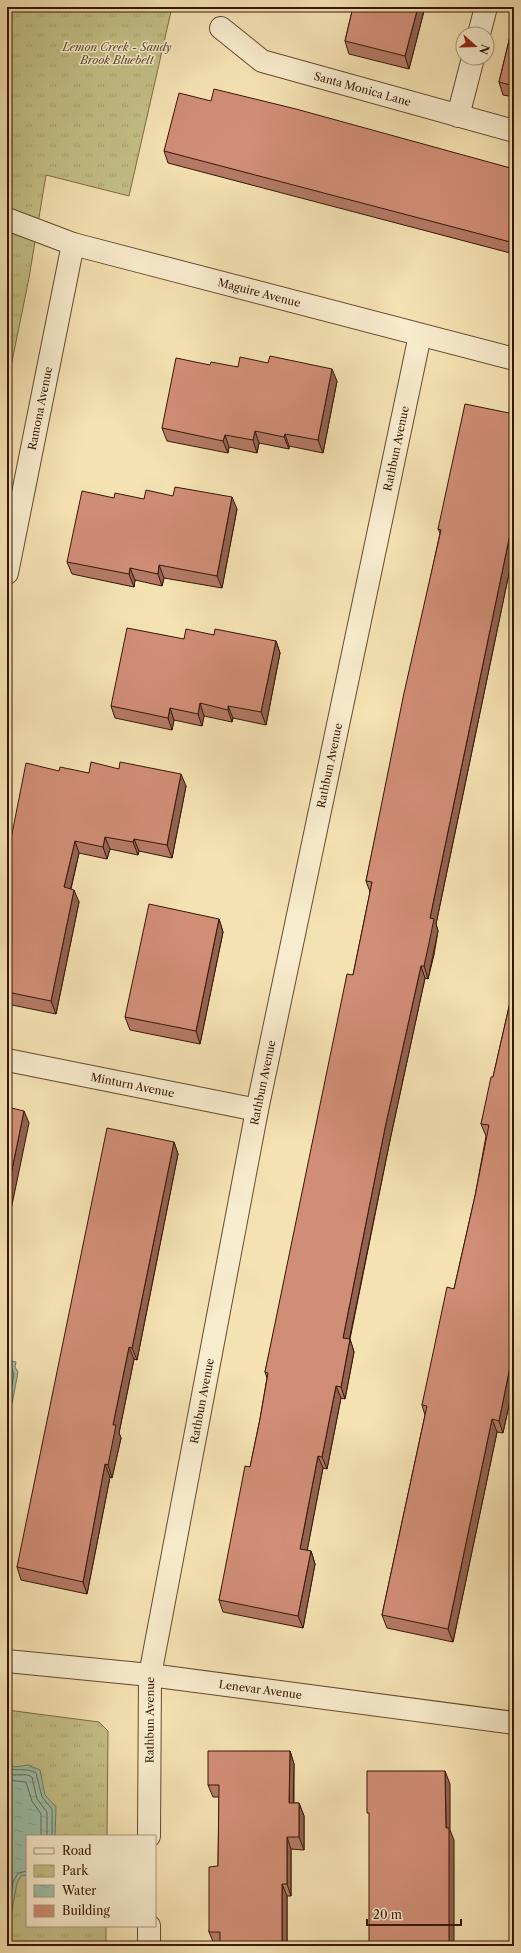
<svg xmlns="http://www.w3.org/2000/svg" width="521" height="1953" font-family="'Libre Caslon Text',serif">
<style>
.park{fill:url(#park-tufts);stroke:#7e6b46}
.water{fill:url(#water-ripples);stroke:#747b67}
.lines{fill:none;stroke-linecap:round;stroke-linejoin:round}
.shore{stroke:#6a6a56;stroke-width:1}
.street-casing{stroke:#664930;stroke-width:24}
.street{stroke:#f8ecce;stroke-width:22}
.wall{fill:#b47a66;stroke:#371605}
.shaded-wall{fill:#926353;stroke:#371605}
.building{fill:#d18e77;stroke:#371605}
.labels{text-anchor:middle;stroke-width:3;stroke-linejoin:round;paint-order:stroke}
.park-label{font-size:11px;font-style:italic;fill:#61492c;stroke:#f8ecce}
.street-label{font-size:11px;fill:#371605;stroke:#f8ecce}
</style>
<defs>
<pattern id="park-tufts" width="24" height="20" patternUnits="userSpaceOnUse"><rect width="24" height="20" fill="#c4c087"/><path d="M3 7l-1-3M5 7V3M7 7l1-3M15 17l-1-3M17 17v-4M19 17l1-3" fill="none" stroke="#a9a473"/></pattern>
<pattern id="water-ripples" width="26" height="14" patternUnits="userSpaceOnUse"><rect width="26" height="14" fill="#9dbfa8"/><path d="M2 4q2-2 4 0t4 0M15 11q2-2 4 0t4 0" fill="none" stroke="#88a38f"/></pattern>
</defs>
<rect width="100%" height="100%" fill="#f5e2b3"/>
<filter id="stains"><feTurbulence type="fractalNoise" baseFrequency=".005" numOctaves="4"/><feColorMatrix values="0 0 0 0 .2 0 0 0 0 .09 0 0 0 0 .02 0 0 0 .5 -.17"/></filter>
<radialGradient id="worn" r=".72"><stop offset=".6" stop-color="#630" stop-opacity="0"/><stop offset="1" stop-color="#630" stop-opacity=".3"/></radialGradient>
<path class="park" d="M7,7h165l-43,189 -83,-21 -17,103 -22,108z
M7,1710l92,12 9,9 -1,105h-80v90h79v20h-99z"/>
<path class="water" d="M7,1360l9,2 -1,5 3,5 -6,32 -5,3z
M7,1764l8,3 13,-2 12,5 5,25 11,12 -1,29h-28v39l-6,1 -4,7 -10,54z"/>
<g class="lines">
<path class="shore" d="M7,1364l3,1 4,9 -5,27 -2,2
M7,1768c11,4 19,-1 29,5l6,24 10,12v27
M7,1774c8,3 18,-2 25,3l5,22 10,13v24
M7,1780l19,2 6,19 9,13v22
M7,1913l6,-31 5,-9 9,-2"/>
<g class="street-casing">
<g id="street">
<path id="s1" d="M221,28l41,33 252,70"/>
<path d="M479,34l7,-27"/>
<path d="M458,116l15,-58"/>
<path id="s2" d="M7,219l66,25 441,115"/>
<path id="s3" d="M7,573l66,-329"/>
<path id="s4" d="M7,1060l250,50"/>
<path id="s5" d="M7,1661l143,14 364,48"/>
<path id="s6" d="M149,1836l1,-161 107,-565 163,-775"/>
<path d="M149,1946v-20"/>
</g>
</g>
<use href="#street" class="street"/>
</g>
<path class="wall" d="M353,7h72l-16,62 -60,-15 -4,-13z
M514,20v77l-11,-2 -4,-13z
M211,101l303,68v85l-346,-91 -4,-12z
M210,365l28,2 99,14 -14,72 -34,-7v3l-30,-6 -2,10 -28,-6 -1,6 -61,-12 -5,-13z
M514,414v135l-78,375 2,7 -4,24 -6,24 -3,-1 -35,162 -40,199 4,13 -9,47 -4,-1 -14,71 -4,-1 -16,82 4,1 4,13 -12,64 -80,-16 -4,-12 31,-133 10,-48 7,-41 -2,-6 88,-397 17,-83 -4,-11 74,-348 -2,-4z
M144,499l93,10 -15,79 -58,-10 -2,8 -27,-6 -1,7 -62,-13 -5,-12z
M214,635l62,6 4,12 -14,72 -33,-7 -1,4 -28,-6 -2,10 -28,-6 -2,10 -57,-12 -4,-12 73,-67z
M59,771l30,2 97,13 -14,72 -33,-7 -1,4 -28,-6 -3,10 -28,-6 -8,36 8,13 -23,112 -49,-10v-145z
M219,919l4,13 -23,112 -70,-14 -5,-13z
M514,985v396l-11,52 -6,-1 -44,210 -66,-14 -5,-13 43,-200 -3,-10 32,-116 21,-93 11,-60 -5,-12 12,-47z
M174,1142l4,12 -41,206 -3,-1 -15,74 2,5 -9,40 -2,-1 -23,117 -66,-14 -4,-13z
M290,1751l4,13v39h5l5,13v34l-13,-1v47h-4v50h-67v-2h-6l-5,-12 9,-66 1,-69h-6l-5,-12z"/>
<path class="shaded-wall" d="M418,7h7l-16,62 -4,-13z
M332,369l5,12 -14,72 -5,-13z
M255,431l4,12 -2,10 -4,-13z
M285,434l4,12v3l-5,-12z
M225,435l4,12 -1,6 -5,-12z
M232,497l5,12 -15,79 -5,-12z
M514,515v34l-78,375 2,7 -10,48 -4,-13 6,-48z
M159,565l5,13 -2,8 -4,-12z
M130,568l5,12 -1,7 -5,-13z
M276,641l4,12 -14,72 -5,-13z
M200,703l4,13 -2,10 -4,-12z
M228,706l5,12 -1,4 -4,-12z
M170,708l4,12 -2,10 -4,-12z
M181,774l5,12 -14,72 -5,-13z
M105,837l5,12 -3,10 -4,-12z
M134,839l5,12 -1,4 -5,-13z
M75,841l4,12 -11,47 -4,-13z
M74,890l5,12 -23,112 -5,-13z
M219,919l4,13 -23,112 -4,-13z
M421,966l4,12 -35,162 -43,211 -4,-13 42,-210z
M24,1111l5,12 -22,106v-35z
M174,1142l4,12 -41,206 -5,-12z
M350,1339l4,13 -9,47 -4,-12z
M129,1347l5,12 -15,74 2,5 -9,40 -4,-13 5,-40z
M514,1347v34l-11,52 -4,-12z
M336,1386l5,12 -14,71 -5,-12z
M492,1419l5,13 -44,210 -5,-13z
M318,1456l5,12 -18,94 -5,-13z
M105,1464l5,13 -23,117 -4,-12z
M311,1551l4,13 -12,64 -5,-12z
M290,1751l4,13 -1,52 -4,-13z
M445,1771l5,13v46l4,10v106h-5l-3,-118z
M299,1803l5,13v34l-5,-13z
M287,1837l4,12v47l-4,-12z
M282,1884l5,12v50h-5z"/>
<path class="building" d="M353,7h65l-13,49 -60,-15z
M514,20v66l-15,-4z
M214,89l82,20 218,60v74l-350,-92 15,-58 32,8z
M270,356l62,13 -14,71 -33,-6 -1,3 -29,-6 -2,9 -28,-5 -2,6 -61,-13 14,-70 34,7 1,-3 27,5 2,-10 28,6z
M465,404l49,10v101l-84,403 4,1 -5,24 -5,23h-3l-36,162 -42,210 7,1 -9,48 -5,-1 -14,71 -4,-1 -18,93 11,2 -13,65 -79,-16 26,-134 5,1 10,-48 8,-46 -3,-1 82,-398 6,1 19,-93 -6,-1 38,-188 37,-163 -3,-1z
M175,487l57,10 -15,79 -58,-11 -1,9 -28,-6 -1,6 -62,-12 15,-71 32,7 1,-5 29,6 2,-9 27,6z
M127,628l57,11 2,-10 28,6 1,-6 61,12 -15,71 -33,-6v4l-28,-7 -2,11 -28,-6 -2,10 -57,-12z
M91,762l28,7 1,-7 61,12 -14,71 -33,-6 -1,3 -28,-5 -2,10 -28,-6 -11,46 10,3 -23,111 -44,-9v-133l19,-96 33,8 1,-4 29,6z
M149,904l70,15 -23,112 -71,-14z
M514,985v362l-15,74 -7,-2 -44,210 -66,-14 45,-209 -5,-1 25,-118 7,2 21,-93 14,-71 -8,-1 10,-47h2z
M7,1107l17,4 -17,83z
M107,1128l67,14 -42,206 -3,-1 -16,78h3l-8,40 -3,-1 -22,118 -66,-15z
M208,1751h82l-1,52h10v34h-12v47h-5v62h-62v-14h-11v-65l9,-1 1,-81h-11z
M367,1771h78l1,57h3v118h-80v-133h-2z"/>
<g class="labels">
<g class="park-label">
<text x="117" y="51">Lemon Creek - Sandy<tspan x="117" dy="13">Brook Bluebelt</tspan></text>
</g>
<g class="street-label">
<text dy="4" stroke="none"><textPath href="#s1" startOffset="157">Santa Monica Lane</textPath></text>
<text dy="4" stroke="none"><textPath href="#s2" startOffset="263">Maguire Avenue</textPath></text>
<text dy="4" stroke="none"><textPath href="#s3" startOffset="168">Ramona Avenue</textPath></text>
<text dy="4" stroke="none"><textPath href="#s6" startOffset="1412">Rathbun Avenue</textPath></text>
<text dy="4" stroke="none"><textPath href="#s6" startOffset="1088">Rathbun Avenue</textPath></text>
<text dy="4" stroke="none"><textPath href="#s6" startOffset="764">Rathbun Avenue</textPath></text>
<text dy="4" stroke="none"><textPath href="#s4" startOffset="128">Minturn Avenue</textPath></text>
<text dy="4" stroke="none"><textPath href="#s6" startOffset="440">Rathbun Avenue</textPath></text>
<text dy="4" stroke="none"><textPath href="#s5" startOffset="255">Lenevar Avenue</textPath></text>
<text dy="4" stroke="none"><textPath href="#s6" startOffset="116">Rathbun Avenue</textPath></text>
</g>
</g>
<rect width="521" height="1953" fill="none" stroke="#f5e2b3" stroke-width="24"/>
<rect x="8" y="8" width="505" height="1937" fill="none" stroke="#371605" stroke-width="2"/>
<rect x="12" y="12" width="497" height="1929" fill="none" stroke="#371605"/>
<rect x="26" y="1835" width="130" height="92" fill="#f8ecce" stroke="#ab967e"/>
<rect x="34" y="1848" width="20" height="6" fill="#f8ecce" stroke="#ab967e"/>
<text x="62" y="1855" font-size="12" fill="#371605">Road</text>
<rect x="34" y="1865" width="20" height="12" fill="url(#park-tufts)" stroke="#ab967e"/>
<text x="62" y="1875" font-size="12" fill="#371605">Park</text>
<rect x="34" y="1885" width="20" height="12" fill="url(#water-ripples)" stroke="#ab967e"/>
<text x="62" y="1895" font-size="12" fill="#371605">Water</text>
<rect x="34" y="1905" width="20" height="12" fill="#d18e77" stroke="#ab967e"/>
<text x="62" y="1915" font-size="12" fill="#371605">Building</text>
<g transform="translate(475 46) rotate(110)"><circle r="19" fill="#f8ecce" stroke="#ab967e"/>
<path d="M0-3L7 15L0 10L-7 15Z" fill="#8f2418"/>
<text y="-6" font-size="11" font-weight="bold" text-anchor="middle" fill="#371605">N</text>
</g>
<path d="M367 1919v6h94v-6" fill="none" stroke="#371605" stroke-width="2"/>
<text x="373" y="1919" font-size="12" fill="#371605" stroke="#f8ecce" stroke-width="3" paint-order="stroke">20 m</text>
<rect width="100%" height="100%" filter="url(#stains)"/>
<rect width="100%" height="100%" fill="url(#worn)"/>
</svg>
